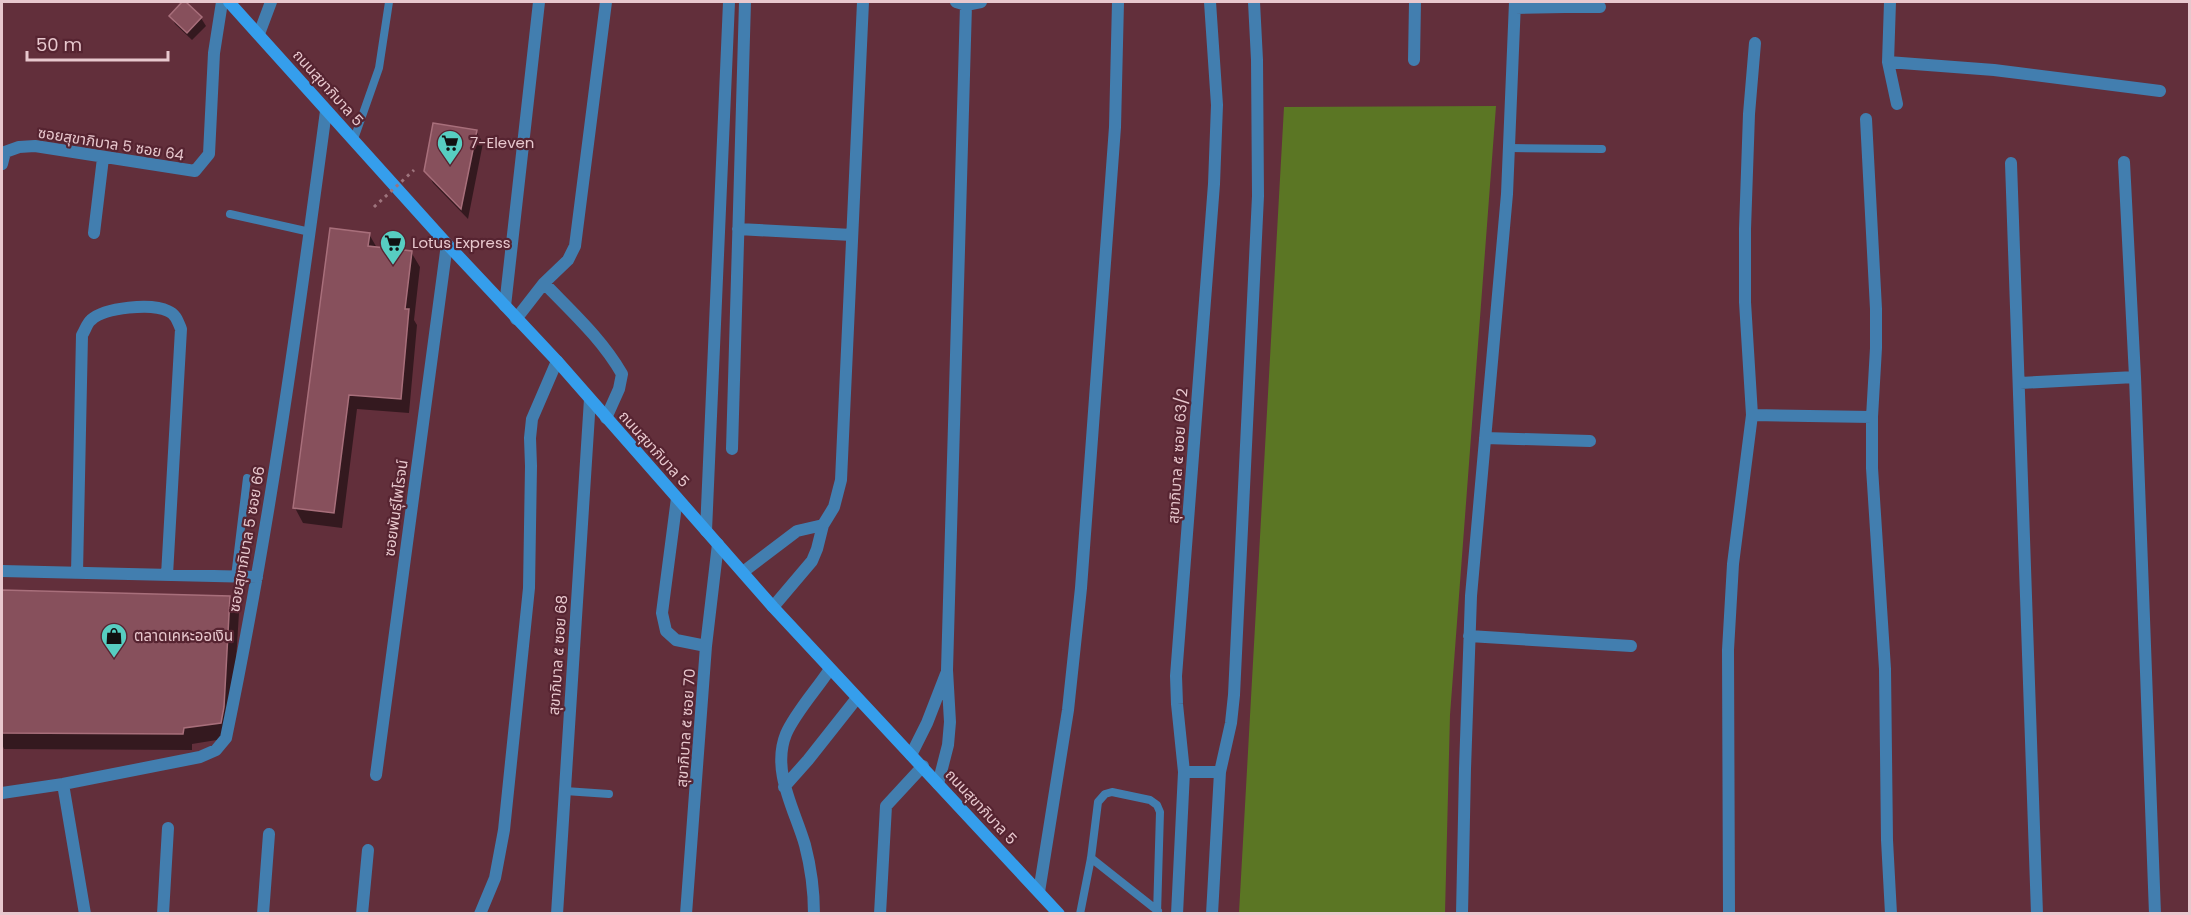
<svg xmlns="http://www.w3.org/2000/svg" width="2191" height="915" font-family="Poppins,'Noto Sans Thai',sans-serif">
<style>
.green{fill:#5b7624}
.shadow{fill:#0007}
.building{fill:#87505c;stroke:#a86f7b;stroke-width:1.5}
.lines{fill:none;stroke-linecap:round;stroke-linejoin:round}
.service{stroke:#427eaf;stroke-width:8}
.minor{stroke:#427eaf;stroke-width:12}
.secondary{stroke:#359eec;stroke-width:12}
.path-bridge{stroke:#9e747d;stroke-width:3;stroke-dasharray:3 4.5;stroke-linecap:butt}
.labels{text-anchor:middle;stroke-width:4.5;stroke-linejoin:round;paint-order:stroke}
.street-label{font-size:15px;fill:#e8c8ce;stroke:#562431}
.poi-label{font-size:15px;fill:#e8c8ce;stroke:#562431;text-anchor:start}
</style>
<rect width="100%" height="100%" fill="#622f3b"/>
<path class="green" d="M1496,106l-46,609 -5,198h-206l45,-806z"/>
<path class="shadow" d="M184,2l17,16 5,8 -14,14 -17,-16 -4,-8z
M476,131l7,12 -15,76 -35,-36 -7,-13z
M369,234l8,14 34,4 9,15 -6,53 3,5 -8,88 -52,-4 -15,119 -39,-5 -8,-15z
M2,592l227,5 10,16 -7,111 -3,14 -37,6v6l-188,-1 -2,-5z"/>
<path class="building" d="M182,2h4l16,15 -15,16 -18,-17z
M433,123l44,7 -16,79 -37,-38z
M330,228l40,5 -2,13 44,5 -7,58h4l-8,90 -52,-4 -15,118 -41,-5z
M2,590l228,6 -6,111 -3,16 -37,5 -1,6 -181,-1z"/>
<g class="lines">
<path class="service" d="M354,139l25,-71 10,-66
M1510,148l92,1
M230,214l80,18
M235,577l12,-99
M565,791l44,3
M1091,858l67,53
M1080,914l11,-56 7,-56 7,-8 7,-2 38,8 7,5 3,7 -3,102"/>
<path class="minor" d="M956,2l10,3 15,-3
M1890,2l-2,60 9,42
M1565,7h35
M1515,8l50,-1 3,-5
M259,34l12,-32
M1414,60l1,-58
M1888,62l106,8 166,21
M1866,119l10,190v39l-4,69v51l13,201 2,171 4,74
M2124,162l11,215 20,537
M2011,163l26,751
M2,164l3,-12 14,-5 16,-1 160,25 14,-17 5,-101 8,-51
M738,229l114,6
M94,233l9,-75
M544,283c28,29 58,56 78,91l-3,15 -13,29
M505,306l34,-304
M516,319l28,-36 24,-23 7,-14 31,-244
M2020,383l115,-6
M1752,415l120,2
M1485,438l105,3
M732,449l13,-447
M677,498l-15,115 4,18 10,9 30,6
M706,531l23,-529
M2,571l255,6
M743,572l54,-41 26,-6
M77,573l5,-238c3,-4 5,-12 9,-15 14,-13 61,-17 77,-9 8,3 10,11 13,18l-14,246
M773,607l39,-46 5,-12 6,-24 11,-18 7,-27 22,-478
M1469,636l162,10
M911,755l16,-32 19,-49
M1184,772h36
M376,775l71,-531
M63,784l22,130
M938,784l10,-39 2,-23 -3,-52 19,-665
M784,787l24,-27 49,-62
M2,793l61,-9 137,-27 16,-7 10,-12c43,-207 72,-417 100,-627
M1039,892l29,-182 13,-122 34,-461 3,-125
M163,914l5,-86
M263,914l6,-80
M362,914l6,-64
M480,914l15,-36 9,-48 25,-242 2,-122 -1,-28 2,-19 25,-58
M557,914l33,-515
M686,914l20,-268 12,-102
M814,914c0,-24 -3,-46 -9,-69 -10,-35 -34,-74 -19,-111 9,-21 31,-45 44,-65
M880,914l6,-108 37,-40
M1177,914l7,-142 -7,-68 -1,-28 38,-492 3,-79 -7,-103
M1212,914l8,-142 11,-49 3,-28 24,-499 -1,-136 -3,-58
M1462,914l3,-145 6,-173 36,-402 8,-192
M1729,914l-1,-264 5,-86 19,-149 -7,-113v-73l4,-115 6,-71"/>
<path class="secondary" d="M229,2l218,242 110,117 216,246 286,307"/>
<path class="path-bridge" d="M374,207l40,-37"/>
</g>
<defs>
<g id="supermarket-pin" transform="scale(1.35)"><path d="M0 17L-7.5 6A9.5 9.5 0 1 1 7.5 6Z" fill="#57cec1" stroke="#562431"/><path d="M-6-5.5h2.5l.6 2H6L4.5 2H-2.5L-4.4-4H-6ZM-1.5 3.2a1.3 1.3 0 1 0 .1 0ZM3 3.2a1.3 1.3 0 1 0 .1 0Z" fill="#111"/></g>
<g id="shop-pin" transform="scale(1.35)"><path d="M0 17L-7.5 6A9.5 9.5 0 1 1 7.5 6Z" fill="#57cec1" stroke="#562431"/><path d="M-5-2.5h2.3a2.7 3.5 0 0 1 5.4 0H5L5.5 6h-11ZM-1.5-2.5h3a1.5 2.3 0 0 0-3 0Z" fill="#111"/></g>
</defs>
<g fill-rule="evenodd">
<use href="#supermarket-pin" x="450" y="143"/>
<use href="#supermarket-pin" x="393" y="243"/>
<use href="#shop-pin" x="114" y="636"/>
</g>
<g class="labels">
<g class="street-label">
<text transform="translate(328 88) rotate(48)" y="5">ถนนสุขาภิบาล 5</text>
<text transform="translate(111 144) rotate(9)" y="5">ซอยสุขาภิบาล 5 ซอย 64</text>
<text transform="translate(654 449) rotate(48)" y="5">ถนนสุขาภิบาล 5</text>
<text transform="translate(1178 456) rotate(-86)" y="5">สุขาภิบาล ๕ ซอย 63/2</text>
<text transform="translate(396 508) rotate(-82)" y="5">ซอยพันธ์ุไพโรจน์</text>
<text transform="translate(247 539) rotate(-80)" y="5">ซอยสุขาภิบาล 5 ซอย 66</text>
<text transform="translate(558 655) rotate(-86)" y="5">สุขาภิบาล ๕ ซอย 68</text>
<text transform="translate(686 728) rotate(-86)" y="5">สุขาภิบาล ๕ ซอย 70</text>
<text transform="translate(981 807) rotate(47)" y="5">ถนนสุขาภิบาล 5</text>
</g>
<g class="poi-label">
<text x="470" y="148">7-Eleven</text>
<text x="412" y="248">Lotus Express</text>
<text x="134" y="641">ตลาดเคหะออเงิน</text>
</g>
</g>
<rect width="2191" height="915" fill="none" stroke="#e8c8ce" stroke-width="6"/>
<path d="M27 51v9h141v-9" fill="none" stroke="#e8c8ce" stroke-width="3"/>
<text x="36" y="51" font-size="18" fill="#e8c8ce" stroke="#562431" stroke-width="4.5" paint-order="stroke">50 m</text>
</svg>
